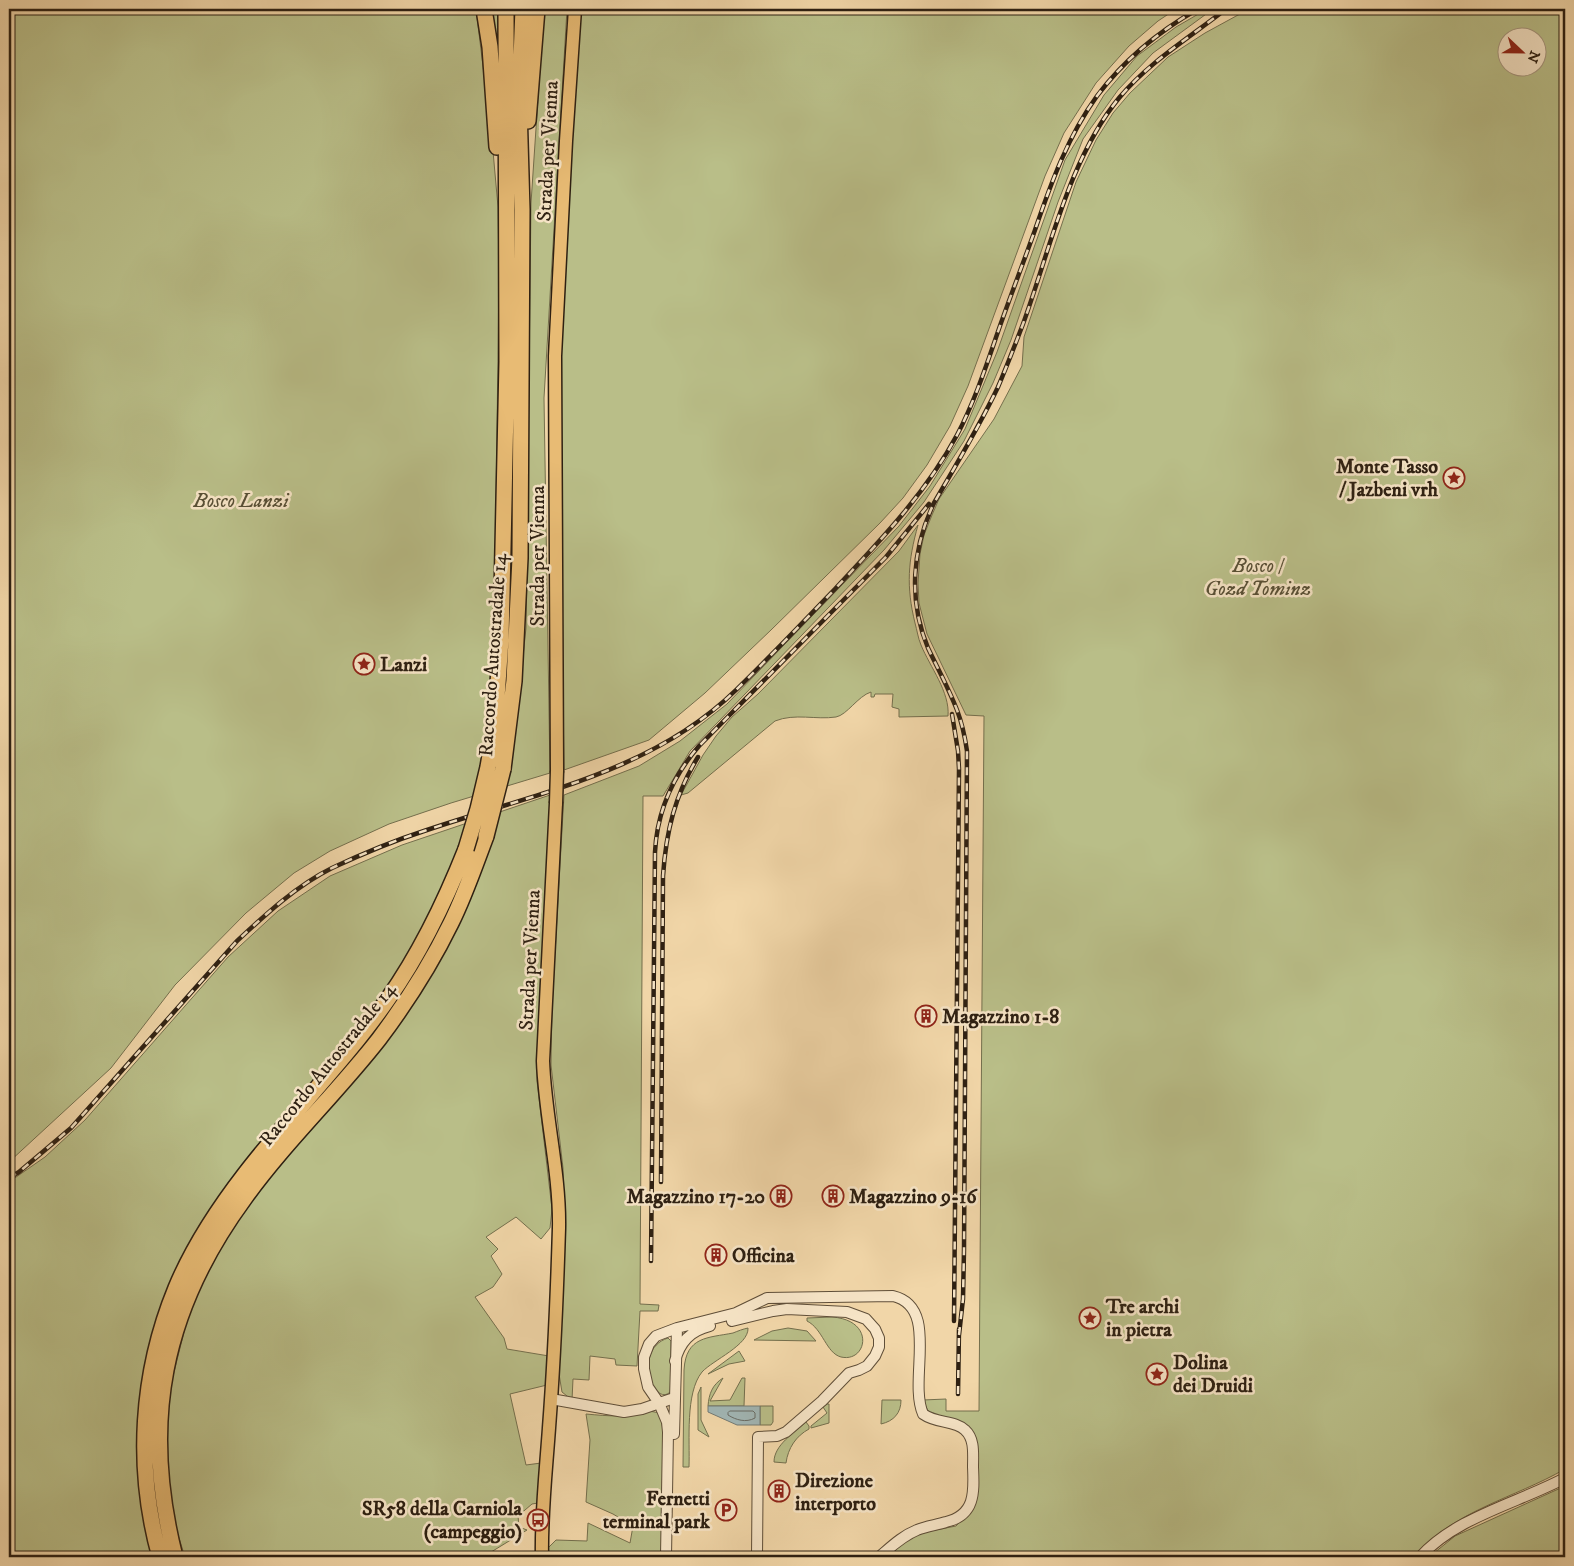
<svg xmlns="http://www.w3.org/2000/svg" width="1574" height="1566" font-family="'IM FELL DW Pica',serif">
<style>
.green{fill:#b9be88;stroke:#746f4d;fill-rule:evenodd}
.water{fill:#a1b6b5;stroke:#737a74}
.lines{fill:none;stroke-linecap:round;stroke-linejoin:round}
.shore{stroke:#686b64;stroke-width:1}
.minor-casing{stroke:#5f4e38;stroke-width:12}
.major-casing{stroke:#2e2012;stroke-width:15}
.highway-casing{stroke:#2e2012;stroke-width:18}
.minor{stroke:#f6e4c6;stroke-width:10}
.major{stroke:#e8bb74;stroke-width:12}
.highway{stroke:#e8bb74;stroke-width:15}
.rail-casing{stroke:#2e2012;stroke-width:4.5}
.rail{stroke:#f6e4c6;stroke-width:2.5;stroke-dasharray:8;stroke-linecap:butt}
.major-bridge-casing{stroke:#2e2012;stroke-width:15;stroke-linecap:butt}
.highway-bridge-casing{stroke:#2e2012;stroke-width:18;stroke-linecap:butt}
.major-bridge{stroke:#e8bb74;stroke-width:12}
.highway-bridge{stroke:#e8bb74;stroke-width:15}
.labels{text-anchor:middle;stroke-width:5;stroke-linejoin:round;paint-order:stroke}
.street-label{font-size:20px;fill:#2e2012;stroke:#f6e4c6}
.poi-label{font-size:20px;font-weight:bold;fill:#2e2012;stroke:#f6e4c6;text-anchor:start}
.park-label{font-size:20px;font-style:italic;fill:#584f35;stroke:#f6e4c6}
</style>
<rect width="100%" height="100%" fill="#f1d6a8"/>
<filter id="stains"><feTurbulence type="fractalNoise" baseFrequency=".004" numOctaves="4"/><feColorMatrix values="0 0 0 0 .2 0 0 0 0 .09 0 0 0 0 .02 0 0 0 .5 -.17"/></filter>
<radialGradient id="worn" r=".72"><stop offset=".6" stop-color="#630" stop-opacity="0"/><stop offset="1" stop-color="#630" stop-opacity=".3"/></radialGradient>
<path class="green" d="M9,9h467l16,131 6,67 1,67 -4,307 -5,128 -9,56 30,5 15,-142 5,-425 13,-194h23l-23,389 6,375 -99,30 -62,21 -59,27 -36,22 -48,40 -71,72 -64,83 -102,94z
M489,9h9l4,110z
M581,9h595l-18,12 -29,25 -33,37 -32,50 -19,43 -77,210 -18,40 -23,39 -24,33 -23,25 -109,107 -66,63 -56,47 -85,30 -5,-368 3,-106z
M1207,9h6l-60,44 -35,37 -35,49 -25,63 -47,138 -18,43 -29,58 -40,61 -40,48 -194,201 -27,45h-20l-3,508 19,1 -1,6h-18l-3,55 -21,-1 -1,-6 -25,-3 -1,24 -16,-1 -1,21 -10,-8 -3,-18 5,-145 -1,-61 -12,-103 1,-59 12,-211 75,-29 41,-25 47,-37 172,-178 31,-40 35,-57 32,-77 68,-192 39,-65 33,-39 39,-29z
M1249,9h316v1460c-50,29 -113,42 -151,88h-525l14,-14 10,-7 12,-4 31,-6 13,-13 5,-74 -46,-28 -5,-11 23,-1v12h33l5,-695 -18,-1 -39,-81 -8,-31 -1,-20 2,-29 4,-19 8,-20 7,-16 55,-80 28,-53 2,-29 52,-155 20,-42 17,-27 17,-20 38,-36 37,-24zM1506,38h30v30h-30z
M918,525c-10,36 -12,61 -3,98 2,7 3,15 6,22 9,22 29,47 27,71l-49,1v-8l-7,-2 1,-13h-18l-1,3h-3v-5c-13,4 -24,23 -35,25 -20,3 -41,-4 -61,4l-87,72 -7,2 22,-40 13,-19 16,-19 26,-23 141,-143z
M553,794l-16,261v26l15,128 -2,19 -9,11 -25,-22 -30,20 12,12 -7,7 11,18 -9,13 -18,10 29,41 3,11 42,7 -2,29 -37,9 16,71 15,-2 -3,40 -6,1 -14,12 1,11 8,3 -44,27h-298l-14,-44 -5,-54 1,-42 5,-37 13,-52 -28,-7c-26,66 -23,168 -4,236h-144v-375l36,-25 40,-37 143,-163 50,-46 52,-35 72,-31z
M832,1317c44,3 35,46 9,40 -15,-4 -18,-28 -34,-36v-3z
M748,1328c1,17 -35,32 -46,44 -17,21 -12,69 -13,95h-6l1,-97c2,-34 24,-32 49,-37 5,-2 10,-4 15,-5z
M788,1328l19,3 9,10 -62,-1 18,-9z
M668,1338l3,3v50c-16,19 -40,-41 -3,-53z
M739,1351l6,10 -16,3 -21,10z
M723,1378l-13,23 20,-1 12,-22h3l-1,28h-36c1,-12 4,-21 15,-28z
M701,1387v33l8,17 -11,-7v-36z
M882,1400h19c0,13 -7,21 -20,24z
M827,1404h2v19l-18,5v-2l16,-13 -4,-6z
M760,1406h13v16l-2,3h-11z
M649,1411l11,2 4,22 -1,122h-115v-9l8,-8 31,1 1,-18 42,20 3,-17 -20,-12 -27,-12 4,-62 -4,-26c22,2 42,4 63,-3z
M806,1422l3,4v3c-13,7 -21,19 -23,34l-12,-1c0,-17 20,-29 32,-40z
M1565,1486v71h-136l26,-21z"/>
<path class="water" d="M708,1406h52v19h-23l-29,-13z"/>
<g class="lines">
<path class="shore" d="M730,1411h23l2,2v5c-9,5 -19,2 -27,-3v-2z"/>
<g class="minor-casing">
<path id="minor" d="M732,1321l41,-10 14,-2 60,3 19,7 9,10 4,9v9l-4,9 -8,10 -8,4 -10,3 -27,28 -36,31 -9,4 -19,1 -1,120
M675,1361c5,-19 15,-30 35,-35
M551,1399l73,13 18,-3 32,-11
M674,1434l3,-106
M666,1557l2,-125 -1,-10 -8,-19 -11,-16 -4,-18v-12l5,-13 7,-8 21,-8 59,-15 31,-15 126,-2c47,11 15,83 30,118 14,10 32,6 42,16 10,9 8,24 8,37 1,24 3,48 -27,55 -9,3 -20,4 -29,8 -15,6 -26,17 -38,27
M1420,1557c36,-40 98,-54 145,-79"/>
</g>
<g class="major-casing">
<path id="major" d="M557,771l-2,-415 11,-215 9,-132
M542,1557c-1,-43 4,-86 7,-129 5,-66 8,-133 10,-200 1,-56 -14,-111 -16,-167l13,-258"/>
</g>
<g class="highway-casing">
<path id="highway" d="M484,9l6,38 7,100
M528,121l9,-112
M488,767l7,-41 6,-86 6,-278 -1,-353
M503,769l11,-88 6,-123 2,-348 -3,-103 4,-98
M160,1557c-25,-89 -19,-184 16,-269 17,-41 42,-79 69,-114 46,-60 100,-113 143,-175 33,-47 57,-97 78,-150
M175,1557c-34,-134 -13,-246 69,-358 41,-57 92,-105 135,-160 27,-36 52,-75 72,-116 14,-28 24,-58 35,-87"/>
</g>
<use href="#minor" class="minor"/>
<use href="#major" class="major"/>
<use href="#highway" class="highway"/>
<g class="rail-casing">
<path id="rail" d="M952,714l6,37 1,18 -5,552
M9,1178l10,-6 52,-44 166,-187c29,-27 59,-55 95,-73 30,-14 61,-27 92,-37 108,-37 227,-58 312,-141 34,-33 66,-67 99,-101 45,-48 91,-96 122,-154 19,-36 31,-75 44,-112 11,-31 23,-62 34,-93 16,-47 33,-94 62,-134 27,-36 62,-65 101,-87
M661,1182l2,-306c3,-45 12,-81 35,-119
M651,1261l4,-409c2,-40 18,-76 44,-106l187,-189 43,-53
M959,1335l4,-36 1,-49 3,-499c-2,-14 -5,-28 -10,-41 -8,-21 -19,-41 -29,-62 -20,-48 -16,-99 6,-145 22,-38 45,-76 64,-116 9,-21 17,-42 25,-63 27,-74 46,-165 96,-226 30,-36 70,-60 107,-89
M958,1394l1,-65"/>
</g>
<use href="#rail" class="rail"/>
<g class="major-bridge-casing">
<path id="major-bridge" d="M556,803l1,-32"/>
</g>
<g class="highway-bridge-casing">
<path id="highway-bridge" d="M486,836l17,-67
M466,849l12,-40 10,-42"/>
</g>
<use href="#major-bridge" class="major-bridge"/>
<use href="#highway-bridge" class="highway-bridge"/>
</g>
<defs>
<g id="sight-ring" transform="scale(1.125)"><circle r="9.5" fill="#f6e4c6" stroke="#8f2418" stroke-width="1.5"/><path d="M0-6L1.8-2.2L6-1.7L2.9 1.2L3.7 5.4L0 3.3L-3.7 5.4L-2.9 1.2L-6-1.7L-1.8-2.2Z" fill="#8f2418"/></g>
<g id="building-ring" transform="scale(1.125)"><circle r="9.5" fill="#f6e4c6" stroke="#8f2418" stroke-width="1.5"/><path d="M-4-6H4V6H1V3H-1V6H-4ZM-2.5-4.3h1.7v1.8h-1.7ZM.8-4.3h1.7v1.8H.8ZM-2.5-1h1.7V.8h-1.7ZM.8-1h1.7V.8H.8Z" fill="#8f2418"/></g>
<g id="parking-ring" transform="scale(1.125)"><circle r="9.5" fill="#f6e4c6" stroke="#8f2418" stroke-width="1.5"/><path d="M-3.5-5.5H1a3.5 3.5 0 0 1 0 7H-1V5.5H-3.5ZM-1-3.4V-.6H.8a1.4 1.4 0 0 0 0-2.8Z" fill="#8f2418"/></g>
<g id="bus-ring" transform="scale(1.125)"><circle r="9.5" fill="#f6e4c6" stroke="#8f2418" stroke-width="1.5"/><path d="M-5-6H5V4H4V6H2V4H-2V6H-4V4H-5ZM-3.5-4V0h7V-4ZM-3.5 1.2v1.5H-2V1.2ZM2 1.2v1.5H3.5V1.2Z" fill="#8f2418"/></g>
</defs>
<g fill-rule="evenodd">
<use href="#sight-ring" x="1454" y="478"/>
<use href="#sight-ring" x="364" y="664"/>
<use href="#building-ring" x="926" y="1016"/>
<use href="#building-ring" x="781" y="1196"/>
<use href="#building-ring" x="833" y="1196"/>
<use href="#building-ring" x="716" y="1255"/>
<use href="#sight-ring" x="1090" y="1318"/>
<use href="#sight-ring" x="1157" y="1374"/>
<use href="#building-ring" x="779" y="1491"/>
<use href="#parking-ring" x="726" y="1510"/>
<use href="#bus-ring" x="538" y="1520"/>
</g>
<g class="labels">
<g class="street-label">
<text transform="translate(547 151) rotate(-87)" y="7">Strada per Vienna</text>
<text transform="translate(537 556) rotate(-90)" y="7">Strada per Vienna</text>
<text transform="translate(492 655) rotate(-86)" y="7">Raccordo Autostradale 14</text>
<text transform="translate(529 960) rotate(-87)" y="7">Strada per Vienna</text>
<text transform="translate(327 1064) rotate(-51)" y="7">Raccordo Autostradale 14</text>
</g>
<g class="poi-label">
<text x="1438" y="473" text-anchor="end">Monte Tasso<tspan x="1438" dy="23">/ Jazbeni vrh</tspan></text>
<text x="380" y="671">Lanzi</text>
<text x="942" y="1023">Magazzino 1-8</text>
<text x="765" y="1203" text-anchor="end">Magazzino 17-20</text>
<text x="849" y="1203">Magazzino 9-16</text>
<text x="732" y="1262">Officina</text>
<text x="1106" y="1313">Tre archi<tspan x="1106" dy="23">in pietra</tspan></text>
<text x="1173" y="1369">Dolina<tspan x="1173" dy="23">dei Druidi</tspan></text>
<text x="795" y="1487">Direzione<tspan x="795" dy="23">interporto</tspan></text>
<text x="710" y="1505" text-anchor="end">Fernetti<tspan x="710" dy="23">terminal park</tspan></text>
<text x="522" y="1515" text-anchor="end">SR58 della Carniola<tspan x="522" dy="23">(campeggio)</tspan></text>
</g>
<g class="park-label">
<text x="241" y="507">Bosco Lanzi</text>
<text x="1258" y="572">Bosco /<tspan x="1258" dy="23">Gozd Tominz</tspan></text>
</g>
</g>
<rect width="1574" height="1566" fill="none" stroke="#f1d6a8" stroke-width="30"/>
<rect x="10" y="10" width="1554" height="1546" fill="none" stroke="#2e2012" stroke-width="2.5"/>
<rect x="15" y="15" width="1544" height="1536" fill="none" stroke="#2e2012"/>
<g transform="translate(1522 52) rotate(112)"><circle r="24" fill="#f6e4c6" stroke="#a6967e"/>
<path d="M0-4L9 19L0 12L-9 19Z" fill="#8f2418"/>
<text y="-8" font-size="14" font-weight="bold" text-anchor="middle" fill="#2e2012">N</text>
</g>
<rect width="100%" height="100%" filter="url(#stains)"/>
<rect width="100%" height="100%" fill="url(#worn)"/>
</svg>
